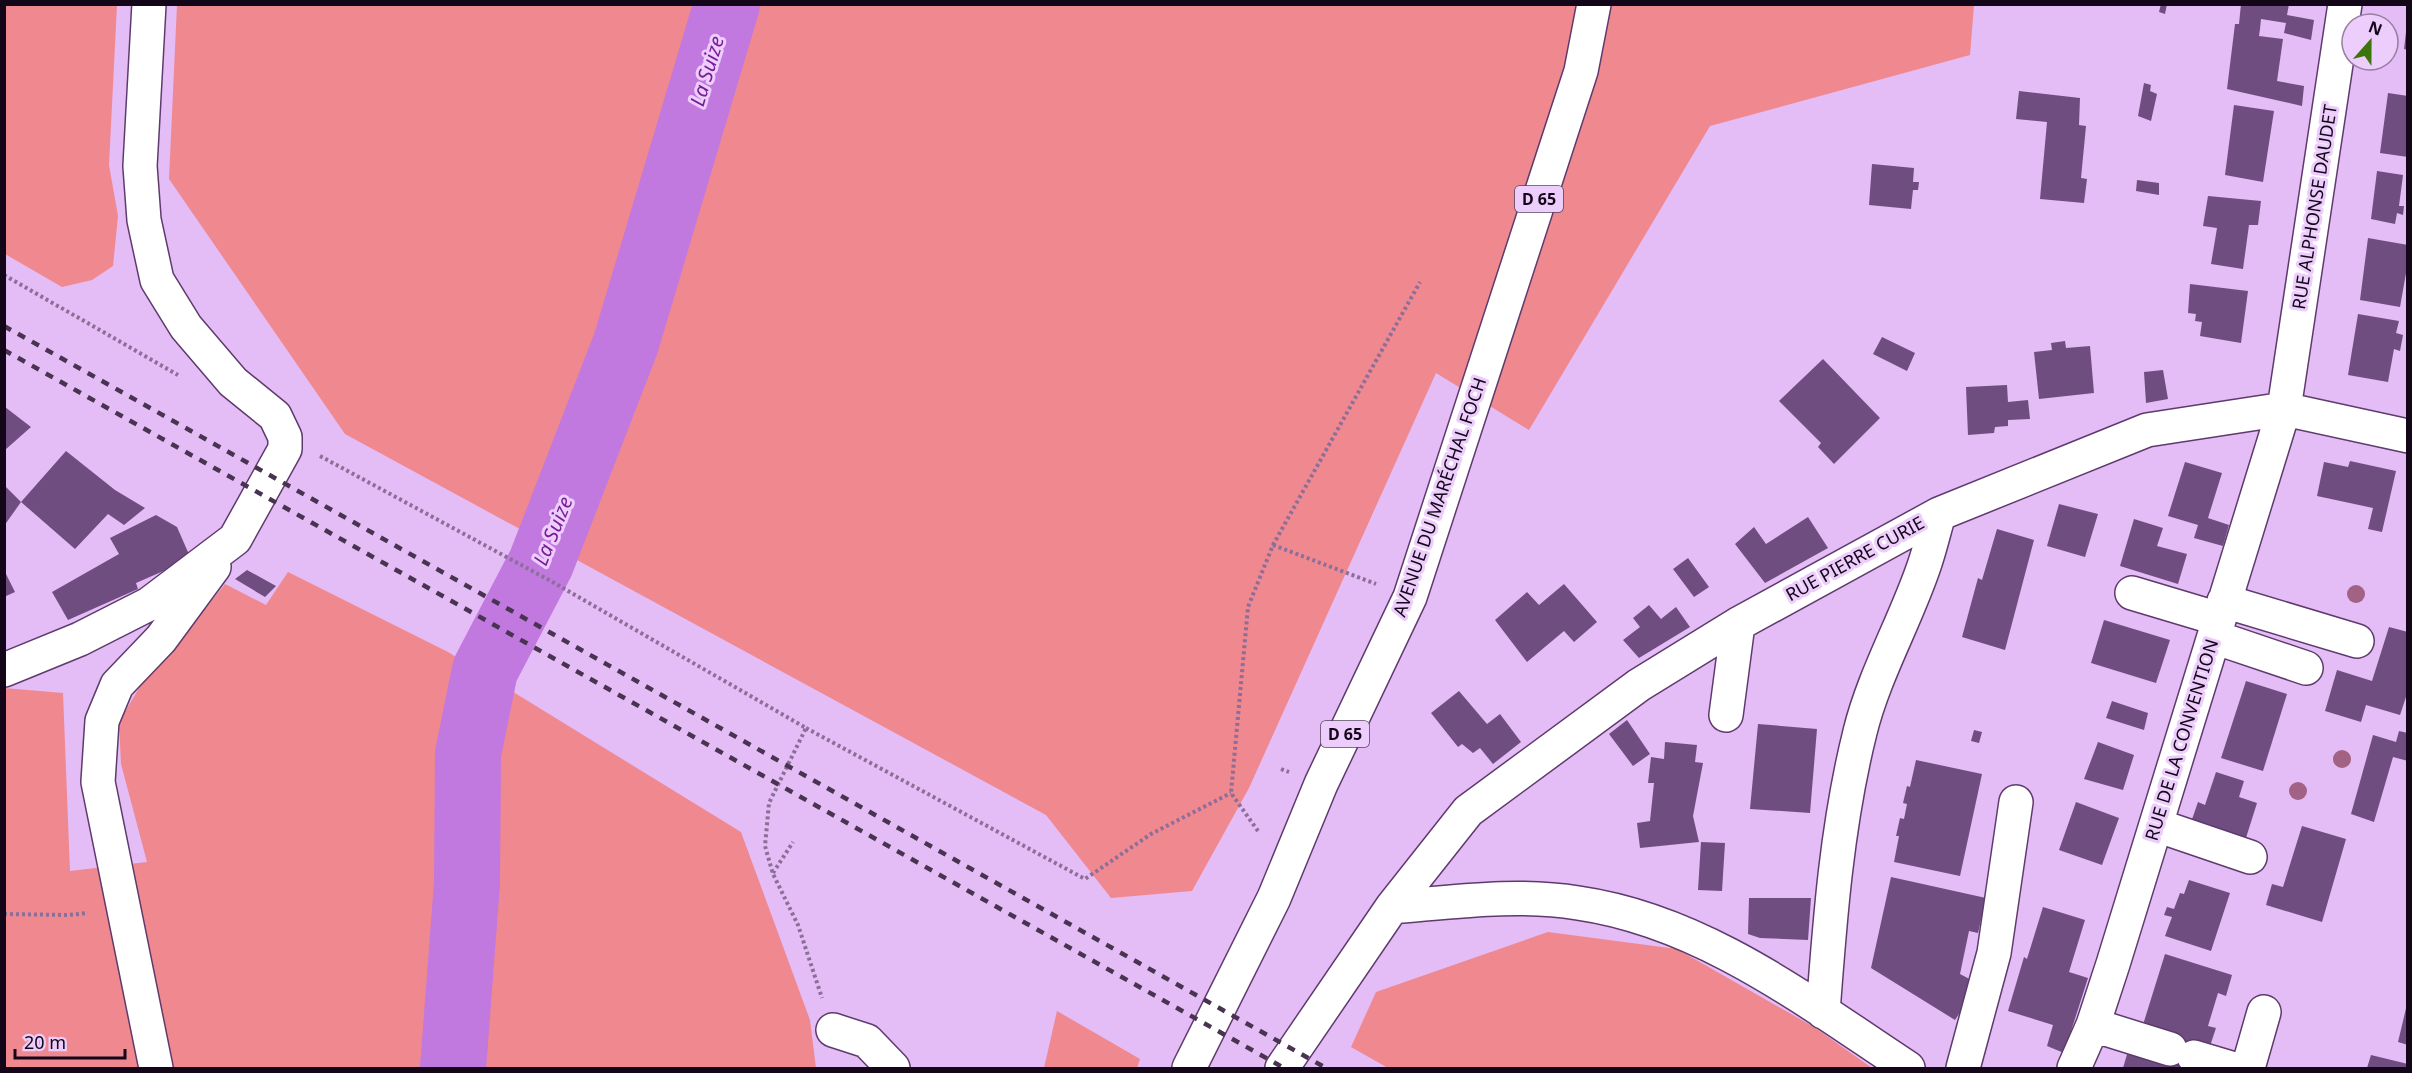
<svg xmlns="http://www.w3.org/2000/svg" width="2412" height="1073" font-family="'Noto Sans',sans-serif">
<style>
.green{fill:#f08890}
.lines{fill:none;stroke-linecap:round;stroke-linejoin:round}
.river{stroke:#c178df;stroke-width:66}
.building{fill:#704d80}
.minor-casing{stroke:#5e3b6c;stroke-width:36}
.major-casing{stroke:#5e3b6c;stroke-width:36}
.path{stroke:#8b6f98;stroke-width:4;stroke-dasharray:3 3;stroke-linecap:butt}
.minor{stroke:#fff;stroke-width:33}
.major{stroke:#fff;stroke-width:33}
.rail{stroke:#483451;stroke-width:4.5;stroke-dasharray:8 8;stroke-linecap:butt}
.tree{fill:#a16284}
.labels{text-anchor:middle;stroke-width:6;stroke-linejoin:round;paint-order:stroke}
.shield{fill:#edcdfb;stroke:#54425d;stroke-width:1.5}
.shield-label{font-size:16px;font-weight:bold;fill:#130619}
.street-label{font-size:18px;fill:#130619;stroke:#edcdfb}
.water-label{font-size:20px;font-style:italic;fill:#781b98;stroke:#edcdfb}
</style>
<rect width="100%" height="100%" fill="#e4bcf6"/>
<path class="green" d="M5,4l112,1 -8,160 9,51 -5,50 -21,14 -30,7 -57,-33z
M177,5h1797l-4,50 -260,71 -181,304 -93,-57 -187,415 -57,103 -81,7 -65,-83 -701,-381 -176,-255z
M288,572l160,80 293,180 69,188 6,48h-811l-1,-380 59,5 7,178 77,-9 -26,-98 -2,-42 23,-39 44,-50 39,-49 41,21z
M1548,932l129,17 137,78 58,41h-484l-37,-21 25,-55z
M1057,1011l83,48 -3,9h-93z"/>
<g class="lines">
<path class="river" d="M453,1068l14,-185 1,-129 17,-84 56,-107 85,-220 101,-339"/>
</g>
<path class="building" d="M2161,4h6l-2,10 -6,-2z
M2241,4h48l-2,11 27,5 -3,20 -27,-7 2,-10 -25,-4 -1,10 -1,7 24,3 -6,42 27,5 -2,20 -75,-17 8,-65h4z
M2406,32h2v18l-4,-1z
M2144,83l7,2 -1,6 7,3 -6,27 -13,-5z
M2019,91l61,7 -1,27 7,1 -5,52 6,1 -3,24 -44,-4 7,-77 -31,-3z
M2388,93l20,3v61l-28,-4z
M2234,105l40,6 -11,71 -38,-7z
M1872,164l42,4 -1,14h6l-1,8h-5l-2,19 -42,-4z
M2377,171l26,4 -4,31h5l-1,9 -6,-2 -2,11 -24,-5z
M2137,180l22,3v12l-23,-4z
M2208,196l53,5 -3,24h-9l-6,44 -32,-5 6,-36 -14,-2z
M2368,238l40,7v17l-8,45 -40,-7z
M2190,284l58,7 -7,52 -41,-7 2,-14 -7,-1 1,-7 -8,-1z
M2358,314l41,7 -3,12 7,2 -3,16 -6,-2 -6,33 -40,-7z
M1882,337l33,16 -8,18 -34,-17z
M2065,341l1,7 24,-2 4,47 -55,6 -5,-47 18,-2 -1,-7z
M1823,359l57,59 -46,46 -16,-17 3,-4 -42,-42z
M2163,370l5,29 -22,4 -2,-31z
M2007,385l1,17 20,-2 2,19 -22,1v6l-13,1 -1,6 -26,2 -2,-48z
M5,407l26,20 -26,23z
M66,451l49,39 30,18 -21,17 -16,-11 -33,35 -54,-47z
M2350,461l46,10 -14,61 -14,-3 5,-21 -56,-12 7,-34 24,5z
M2185,462l37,11 -14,45 21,7 -6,21 -29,-8 4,-13 -30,-9z
M4,485l17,17 -17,24z
M2059,504l39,10 -13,43 -38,-11z
M156,515l21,12 14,32 -55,24 2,6 -70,31 -16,-28 67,-38 -9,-16z
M1808,517l20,31 -63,35 -30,-39 19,-17 12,17z
M2134,519l29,9 -6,18 30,8 -9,30 -58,-18z
M1997,529l37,11 -29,110 -43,-13 16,-59 4,2z
M1688,558l21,29 -15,10 -21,-28z
M4,570l11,22 -11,5z
M247,570l29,16 -11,11 -30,-18z
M1564,584l33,38 -23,20 -10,-11 -37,31 -32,-42 32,-28 12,13z
M1649,605l12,14 15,-12 14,20 -51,31 -16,-18 17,-13 -7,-9z
M2104,620l66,20 -14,43 -65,-20z
M2389,627l19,5v59l-8,24 -34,-10 -5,17 -36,-11 12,-41 35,11z
M2246,681l41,13 -24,77 -42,-13z
M1459,691l28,33 13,-10 21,28 -28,22 -13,-16 -7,5 -11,-9 -4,3 -27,-34z
M2112,701l36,12 -4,17 -38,-12z
M1627,720l23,34 -17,12 -24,-32z
M1758,724l59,5 -7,84 -60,-4z
M1974,730l8,2 -3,11 -8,-2z
M2399,731l9,2v28l-15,-4 -19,65 -23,-8 22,-79 23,7z
M1665,742l32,3 -2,17 8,1 -10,53 6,26 -59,6 -3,-25 13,-2 4,-38h-6l3,-26 13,2z
M2098,742l36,13 -11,35 -39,-11z
M1916,760l66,14 -22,102 -66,-14 5,-26h-3l4,-18 4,1 3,-15 -4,-1 4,-17 3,1z
M2216,772l28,9 -5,16 18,6 -12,38 -56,-13 9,-26 7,3z
M2076,802l43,16 -17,47 -43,-15z
M2302,826l44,13 -24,83 -56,-17 6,-21 11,3z
M1701,842l24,1 -3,48 -24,-1z
M1891,877l95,21 -8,35 -9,-2 -9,43 19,10 -24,36 -84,-52z
M2189,880l41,13 -19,58 -46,-15 7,-19 -8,-2 3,-8 7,2 6,-16 4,1z
M1749,898h62l-3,42 -48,-2 -12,-4z
M2043,907l42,13 -16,52 19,6 -24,75 -17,-7 6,-21 -45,-14 16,-54 3,2z
M2165,954l67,21 -6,21 -8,-3 -10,33 8,2 -7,21 -18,19h-68l5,-17 14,-23z
M2408,1000v45l-10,-3z
M2371,1055l37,9v4h-41z"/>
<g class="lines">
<g class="minor-casing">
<path id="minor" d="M2132,593l87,26
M2224,601l133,40
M2214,637l92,31
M4,670l76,-31 69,-35 86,-65 50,-90v-12l-10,-21 -42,-34 -47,-55 -29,-47 -13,-60 -4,-54 9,-162
M1726,715l12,-91
M2156,825l94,32
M1392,907l76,-96 171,-126 99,-61 201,-110 208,-84 137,-21 124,27
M1823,1012c7,-94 14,-188 37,-280 14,-57 45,-110 64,-166 6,-17 10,-35 15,-52
M2093,1025l77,24
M833,1030l34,11 26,27
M2194,1057l37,11
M156,1068l-58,-286 4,-61 15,-36 44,-46 53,-72
M1282,1068l110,-161c62,-5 125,-14 186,-4 125,18 228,98 330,165
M1963,1068l31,-115 22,-151
M2074,1068l19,-43 20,-61 171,-555 61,-405
M2248,1068l16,-56"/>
</g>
<g class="major-casing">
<path id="major" d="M1189,1068l85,-170 47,-114 89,-187 171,-526 13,-67"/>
</g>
<path class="path" d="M4,275l174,100
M320,456l229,124 257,148 -37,75 -4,43 8,28 25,51 24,73
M1273,545l103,39
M806,728l279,151 66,-45 80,-41
M1281,769l8,3
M1258,831l-27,-38 17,-186 25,-62 147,-263
M773,873l20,-31
M4,914l64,1 20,-2"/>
<use href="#minor" class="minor"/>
<use href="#major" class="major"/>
<path class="rail" d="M4,326l1322,742
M4,350l1280,718"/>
</g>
<g class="tree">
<circle cx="2356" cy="594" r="9"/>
<circle cx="2342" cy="759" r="9"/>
<circle cx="2298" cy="791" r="9"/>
</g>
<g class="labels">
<g class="shield">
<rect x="1515" y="186" width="48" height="26" rx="4.5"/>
<rect x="1321" y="721" width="48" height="26" rx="4.5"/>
</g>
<g class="shield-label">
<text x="1539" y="205">D 65</text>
<text x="1345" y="740">D 65</text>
</g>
<g class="street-label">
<text transform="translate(2315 207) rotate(-81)" y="6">RUE ALPHONSE DAUDET</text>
<text transform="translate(1440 497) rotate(-71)" y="6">AVENUE DU MARÉCHAL FOCH</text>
<text transform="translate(1855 559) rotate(-29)" y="6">RUE PIERRE CURIE</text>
<text transform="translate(2182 740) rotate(-73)" y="6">RUE DE LA CONVENTION</text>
</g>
<g class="water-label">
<text transform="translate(707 71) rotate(-73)" y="7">La Suize</text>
<text transform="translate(553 531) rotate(-68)" y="7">La Suize</text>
</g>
</g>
<rect width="2412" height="1073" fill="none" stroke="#130619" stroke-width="12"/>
<g transform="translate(2370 42) rotate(21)"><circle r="28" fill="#edcdfb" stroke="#967da1" stroke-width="1.5"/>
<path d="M0-4.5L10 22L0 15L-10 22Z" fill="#3c760a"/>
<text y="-9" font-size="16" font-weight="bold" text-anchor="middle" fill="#130619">N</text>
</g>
<path d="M15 1049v9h110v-9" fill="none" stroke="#130619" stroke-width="3"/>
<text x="24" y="1049" font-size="18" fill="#130619" stroke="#edcdfb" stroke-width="4.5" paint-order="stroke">20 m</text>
</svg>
